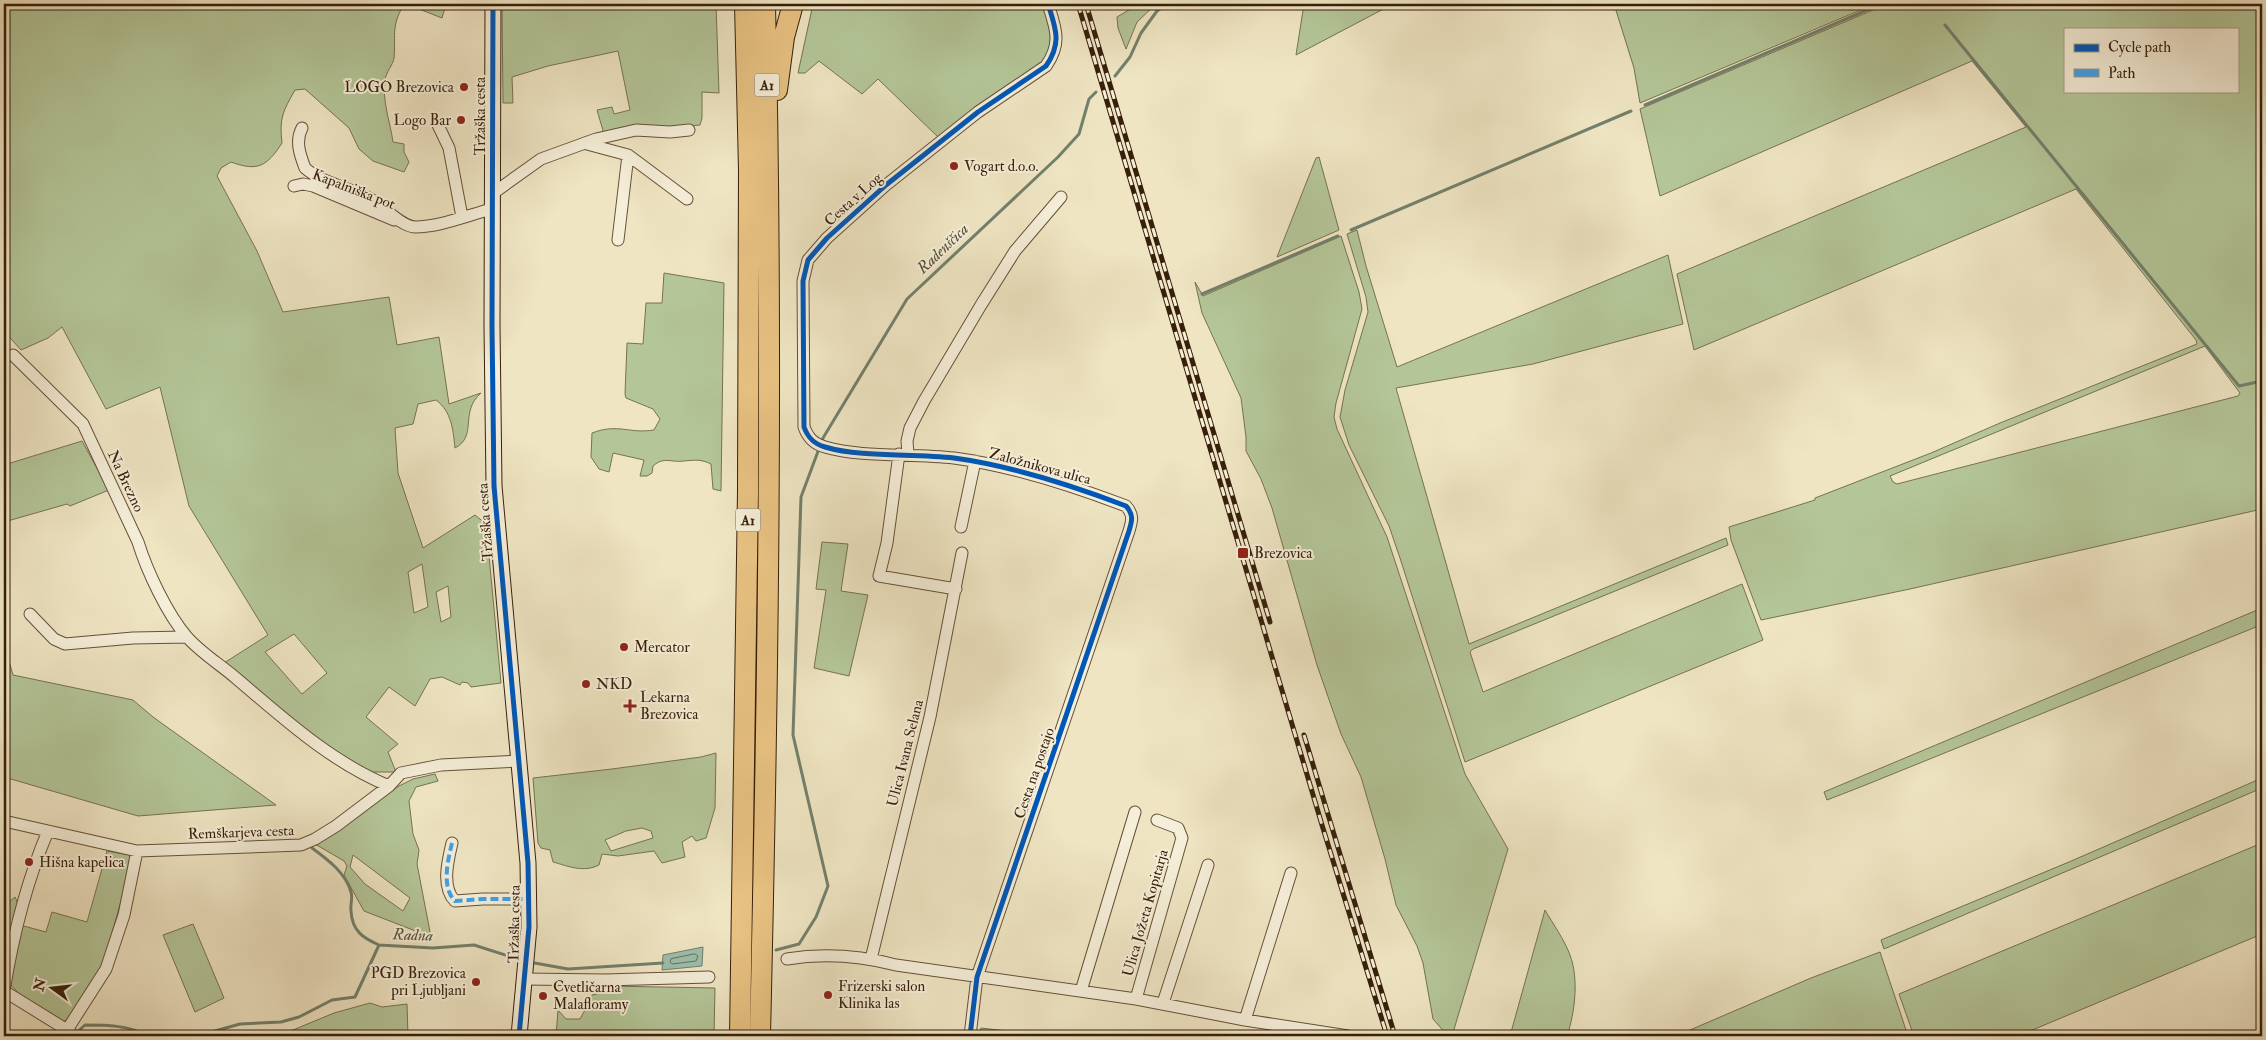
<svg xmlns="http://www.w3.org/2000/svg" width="2266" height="1040" font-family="'IM FELL Double Pica',serif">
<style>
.green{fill:#b4c698;stroke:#767251;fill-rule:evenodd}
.water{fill:#9bc0ad;stroke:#73806c}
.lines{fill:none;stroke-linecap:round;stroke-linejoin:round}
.shore{stroke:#69705c;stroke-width:1}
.stream{stroke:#73806c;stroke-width:3}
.minor-casing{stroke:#655038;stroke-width:13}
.secondary-casing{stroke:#371f0a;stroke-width:17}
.motorway-casing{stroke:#371f0a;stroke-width:22}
.minor{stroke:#f5eed8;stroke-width:11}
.secondary{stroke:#f5eed8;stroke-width:15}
.motorway{stroke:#e8c282;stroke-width:20}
.rail-casing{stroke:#371f0a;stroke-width:5}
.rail{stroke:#f5eed8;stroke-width:3;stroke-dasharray:9;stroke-linecap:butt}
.quiet{stroke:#3fa2e9;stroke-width:4;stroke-dasharray:8 4;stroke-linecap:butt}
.cycleway-casing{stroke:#f5eed8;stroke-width:8}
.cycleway{stroke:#0057b8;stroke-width:5}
.poi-dot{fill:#8f2418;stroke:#f5eed8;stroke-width:2}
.labels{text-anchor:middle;stroke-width:4;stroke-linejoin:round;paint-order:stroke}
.shield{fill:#f5eed8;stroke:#705d48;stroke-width:1}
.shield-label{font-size:14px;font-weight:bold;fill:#371f0a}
.poi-label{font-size:15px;fill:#371f0a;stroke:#f5eed8;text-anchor:start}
.street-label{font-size:15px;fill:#371f0a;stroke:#f5eed8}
.water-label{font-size:16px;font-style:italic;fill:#554f3b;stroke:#f5eed8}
</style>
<rect width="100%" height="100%" fill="#efe5c3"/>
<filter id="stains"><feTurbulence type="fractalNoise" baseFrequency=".004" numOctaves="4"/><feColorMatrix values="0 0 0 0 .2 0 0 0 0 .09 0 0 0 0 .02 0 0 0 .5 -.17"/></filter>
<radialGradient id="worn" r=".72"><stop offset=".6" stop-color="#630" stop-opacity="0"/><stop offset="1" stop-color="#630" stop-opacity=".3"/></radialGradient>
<path class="green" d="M4,4h442l-4,14 -33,-13 -7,3c-11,19 -6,30 -8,50 -1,7 -8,14 -9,22 -3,21 5,41 8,62l11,2v8l5,10 -5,10 -31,-11 -14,-12 -10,-21 -44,-39 -10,1c-12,21 -16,28 -13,53 -15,23 -24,29 -51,19l-10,6 -4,8 40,75 26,61 106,-15 8,48 42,-8 10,67 32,-11c-22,19 -3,43 -26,55 -2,-18 -3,-36 -19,-48l-18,4 -5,20 -18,4 3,45 25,75 52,-33 11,9 15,159 -30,4 -3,-4 -6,-1 -2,3 -18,-8 -12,2 -15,27 -26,-19 -23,30 32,27 -10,8 8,20h-27l-50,-32 -95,-77 44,-28 -79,-129 -29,-119 -54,22 -44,-82 -14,11 -27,12 -17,-19zM422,564l6,43 -14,6 -6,-41zM448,586l3,31 -10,5 -5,-30zM294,634l33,39 -25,21 -37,-42z
M502,4h214l3,89 -17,-1v26l-2,7 -96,9 -7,-24 15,-3 2,7 16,-4 -12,-59 -70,15 -36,11 1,26h-10z
M813,4h231c7,22 11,43 -3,62l-102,72 -61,-59 -16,15 -43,-33 -14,12h-7z
M1139,4h17l-19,18 -11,27 -8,-21 -1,-11z
M1304,4h89l-97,51z
M1614,4h261l-235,99 -6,-35z
M1887,4h375v505l-352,80 -149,31 -30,-80 -2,-13 86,-27v-2l116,-45 69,-30 197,-79 -1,-4 -120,-151 -382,161 -17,-76 349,-147 -54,-66 -312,135 -20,-87zM2065,29h172v62h-172zM2205,346l35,47 -2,3 -341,88 -4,-2 -3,-6z
M1319,157l20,73 -62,27 39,-99z
M1357,230l9,36 31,101 271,-112 15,69 -150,40 -137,24 73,256 257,-106 2,7 -255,104 -3,3 13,40 259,-108 21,56 -298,122 -65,-204 -11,-32 -40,-81 -9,-28 5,-27 23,-78 -2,-15 -19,-63z
M1341,236l18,56 3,17 -26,94 -2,14 3,12 50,108 78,237 43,75 -56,187h-4l-15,-17 -10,-56 -6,-17 -21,-41 -11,-46 -24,-82 -20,-43 -24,-69 -45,-157 -11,-29 -15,-28v-14l-5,-39 -39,-85 -7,-31 8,14z
M664,273l60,10 -3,208 -8,-2 -2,-25c-10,-5 -16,-4 -27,-3 -12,2 -20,-5 -31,5l-1,7 -5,3h-7l4,-16 -31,-7 -4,19 -10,-3 -8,-12 1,-24c26,-10 37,1 62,-3l6,-11 -7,-10 -27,-11 -1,-4 2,-51 16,1 3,-41h16z
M82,441l27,49 -39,16 -3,-2 -63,18v-57z
M822,542l26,2 -7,47 27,4 -19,81 -35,-8 12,-78 -10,-1z
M2262,608v39l-6,-20 -393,159 -36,14 -3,-8z
M4,644l9,31 120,25 20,17 123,88 -138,11 -134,-39z
M716,753l-1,55 -9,30 -10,3 -4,-5 -10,6 3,15 -23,6 -8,-12 -36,5 -16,-2 -3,11c-16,8 -31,1 -46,-3l-3,-12 -9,-2 -3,-5 -5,-65 79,-9 89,-12zM642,828l9,3 2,7 -42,13 -6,-11 21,-9z
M435,774l3,7 -22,6 -7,14 4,33 6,16 -2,14 14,73 -67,-26 -20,-36 3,-9 -3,-5 -29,-17 84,-58 14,-7zM353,855l57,43 -7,13 -38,-27 -15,-17z
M2262,778v10l-378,161 -3,-9 188,-78z
M2262,843v91l-244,102h-104l-15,-42z
M107,851l23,4 -4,28 -23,82 -34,54 -7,3 -42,-27 -10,-11 10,-59 26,7 6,-20 35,10z
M15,897l4,9 -15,71v-71z
M1545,910c8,14 19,29 25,45 9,24 5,57 -3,81h-57z
M193,924l31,74 -29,14 -32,-77z
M1880,952l28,84h-232l135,-58z
M608,986l107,2 -1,48h-158l2,-26 8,9h14l5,-9 -1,-10h6l2,-5 5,-1 2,-6z
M370,1003l12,4 25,-3 1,32 -144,-1 29,-5 41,-17z
M981,1028l70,8h-73z"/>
<path class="water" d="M703,947l-1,19 -40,4 1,-15z"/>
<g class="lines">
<path class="shore" d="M695,954l3,2 -2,5 -24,3 -2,-2 1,-3z"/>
<path class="stream" d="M1945,25l294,361 23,-5
M1115,76l15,-19 11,-24 16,-22 10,-7
M1645,105l236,-101
M1351,230l280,-119
M1202,294l136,-58
M312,848c15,11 34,25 39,44 2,6 -1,13 0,19 1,20 12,27 28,34
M776,950l23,-6 17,-27 12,-31 -35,-151 8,-238 22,-59 84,-139 151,-142 21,-23 10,-35 7,-7
M529,962l39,7 95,-6
M75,1034l10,-9c20,0 45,0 62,11
M197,1036l43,-12 41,-2 18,-5 33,-17 23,-3 24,-52 54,3 41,-3 47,15"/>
<g class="minor-casing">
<path id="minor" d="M438,125l11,23 13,69
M302,128c-7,13 -2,27 3,40 19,17 47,19 69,33 11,7 27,25 41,26 25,0 53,-12 77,-18
M587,144l41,11 59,44
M294,186l9,-2 10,2 81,34
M492,194l49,-35 55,-20 40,-9 34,2 19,-2
M618,240l10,-85
M13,355l70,69 55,118c9,29 29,72 49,95 14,16 34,28 50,42 47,40 94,83 152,107
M899,454l-12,89 -8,33 77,13
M908,454l-1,-13 3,-13 14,-27 57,-96 34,-54 46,-54
M961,527l14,-66
M30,614l24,25 11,5 68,-6 54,-1
M4,821l133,30 164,-6 14,-6 21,-13 53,-40 12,-13 40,-8 78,-4
M452,843c-4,17 -11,44 3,58l28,-2h45
M787,959c36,-6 74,-3 109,6l240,34 109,21 103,16
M871,959l59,-242 32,-164
M525,979l80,1 104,-3
M4,991c9,-56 22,-108 44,-160
M4,991l63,39 7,6
M1081,991l54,-179
M1136,999l46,-161 -4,-10 -21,-8
M1163,1003l45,-138
M1245,1020l46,-147
M67,1030l39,-61 18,-54 13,-64
M970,1036l7,-59 152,-446c3,-10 5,-16 -3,-25 -55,-21 -113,-40 -172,-48 -40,-5 -92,0 -129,-11 -11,-3 -17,-9 -21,-20l-1,-146 5,-21 19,-22 59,-53 92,-73 68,-46c16,-23 10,-37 2,-62"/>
</g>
<g class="secondary-casing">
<path id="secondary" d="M493,4l-1,322 2,160 34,377 1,64 -10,109"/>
</g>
<g class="motorway-casing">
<path id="motorway" d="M777,90l7,-53 9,-33
M740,1036l8,-545 1,-321 -4,-166
M760,1036c8,-344 13,-688 5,-1032"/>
</g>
<use href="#minor" class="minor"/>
<use href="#secondary" class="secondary"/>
<use href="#motorway" class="motorway"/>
<g class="rail-casing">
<path id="rail" d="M1078,4l244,821 65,211
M1086,4l184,618
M1304,735l91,301"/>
</g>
<use href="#rail" class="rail"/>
<path class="quiet" d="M452,843c-4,17 -11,44 3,58l28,-2h45"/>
<g class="cycleway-casing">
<path id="cycleway" d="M493,4l-1,322 2,160 34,377 1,64 -10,109
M970,1036l7,-59 152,-446c3,-10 5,-16 -3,-25 -55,-21 -113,-40 -172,-48 -40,-5 -92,0 -129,-11 -11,-3 -17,-9 -21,-20l-1,-146 5,-21 19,-22 59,-53 92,-73 68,-46c16,-23 10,-37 2,-62"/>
</g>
<use href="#cycleway" class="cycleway"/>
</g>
<g class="poi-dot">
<circle cx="464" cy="87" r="5"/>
<circle cx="461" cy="120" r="5"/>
<circle cx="954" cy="166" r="5"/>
<rect x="1237" y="547" width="12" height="12" rx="2.5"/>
<circle cx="624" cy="647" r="5"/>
<circle cx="586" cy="684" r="5"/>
<path d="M627.5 698.5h5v5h5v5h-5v5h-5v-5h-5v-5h5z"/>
<circle cx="29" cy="862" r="5"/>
<circle cx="476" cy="982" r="5"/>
<circle cx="828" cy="995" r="5"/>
<circle cx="543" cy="996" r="5"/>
</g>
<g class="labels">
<g class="shield">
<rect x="754.5" y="73.5" width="25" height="23" rx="4"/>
<rect x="735.5" y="508.5" width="25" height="23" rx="4"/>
</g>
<g class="shield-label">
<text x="767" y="90">A1</text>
<text x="748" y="525">A1</text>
</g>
<g class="poi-label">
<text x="454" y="92" text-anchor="end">LOGO Brezovica</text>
<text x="451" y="125" text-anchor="end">Logo Bar</text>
<text x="964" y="171">Vogart d.o.o.</text>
<text x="1254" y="558">Brezovica</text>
<text x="634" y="652">Mercator</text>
<text x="596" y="689">NKD</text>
<text x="640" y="702">Lekarna<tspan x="640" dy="17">Brezovica</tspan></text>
<text x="39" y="867">Hišna kapelica</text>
<text x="466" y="978" text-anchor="end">PGD Brezovica<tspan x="466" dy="17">pri Ljubljani</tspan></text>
<text x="838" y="991">Frizerski salon<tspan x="838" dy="17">Klinika las</tspan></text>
<text x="553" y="992">Cvetličarna<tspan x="553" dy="17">Malafloramy</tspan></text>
</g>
<g class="street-label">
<text transform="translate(480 116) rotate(-90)" y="5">Tržaška cesta</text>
<text transform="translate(354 189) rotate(21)" y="5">Kapalniška pot</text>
<text transform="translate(853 199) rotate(-42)" y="5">Cesta v Log</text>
<text transform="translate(1040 466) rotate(15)" y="5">Založnikova ulica</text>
<text transform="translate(126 481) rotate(65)" y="5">Na Brezno</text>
<text transform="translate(485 522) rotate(-94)" y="5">Tržaška cesta</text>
<text transform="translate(905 753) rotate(-76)" y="5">Ulica Ivana Selana</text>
<text transform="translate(1034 773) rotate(-71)" y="5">Cesta na postajo</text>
<text transform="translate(241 832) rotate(-2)" y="5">Remškarjeva cesta</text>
<text transform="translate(1145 913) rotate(-74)" y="5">Ulica Jožeta Kopitarja</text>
<text transform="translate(514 924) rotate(-89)" y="5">Tržaška cesta</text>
</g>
<g class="water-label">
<text transform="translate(942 248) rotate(-44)" y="6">Radenščica</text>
<text transform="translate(413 934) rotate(2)" y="6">Radna</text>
</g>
</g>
<rect width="2266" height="1040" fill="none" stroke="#efe5c3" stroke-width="20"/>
<rect x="5" y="5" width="2256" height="1030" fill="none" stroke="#371f0a" stroke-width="2.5"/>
<rect x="10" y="10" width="2246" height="1020" fill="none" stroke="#371f0a"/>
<rect x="2064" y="28" width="175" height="65" fill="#f5eed8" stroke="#a99b86"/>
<rect x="2074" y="44" width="25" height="8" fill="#0057b8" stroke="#a99b86"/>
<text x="2108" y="52" font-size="15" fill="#371f0a">Cycle path</text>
<rect x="2074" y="69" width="25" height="8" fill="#3fa2e9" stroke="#a99b86"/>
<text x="2108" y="78" font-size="15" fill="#371f0a">Path</text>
<g transform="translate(52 988) rotate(285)" stroke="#f5eed8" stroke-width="4" paint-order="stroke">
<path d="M0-4L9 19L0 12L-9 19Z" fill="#371f0a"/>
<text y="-8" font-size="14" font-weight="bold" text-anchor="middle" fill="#371f0a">N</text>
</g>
<rect width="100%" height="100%" filter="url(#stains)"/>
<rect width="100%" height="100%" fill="url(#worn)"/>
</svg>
